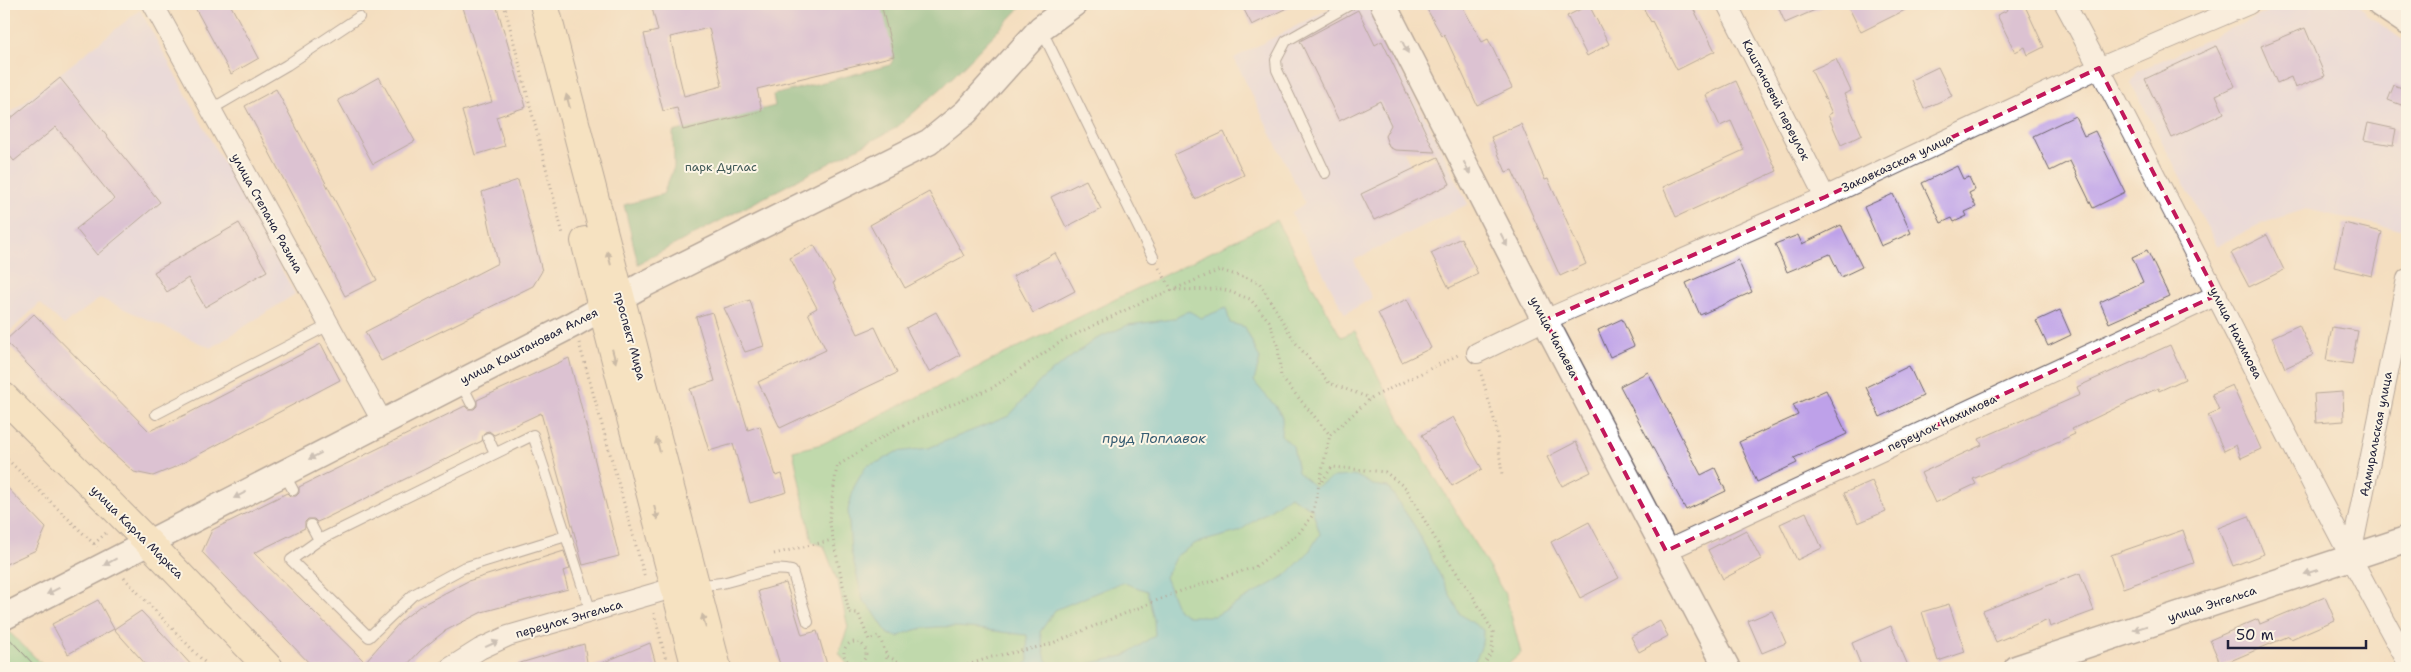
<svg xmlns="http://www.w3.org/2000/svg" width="2411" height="672" font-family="'Shantell Sans',sans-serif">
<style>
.built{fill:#ded5f5;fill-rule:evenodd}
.green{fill:#80d395;stroke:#517a68}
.forest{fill:#68b57e;stroke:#456c5c}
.water{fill:#5cc7d7;stroke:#3f7489;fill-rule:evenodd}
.building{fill:#bea1e9;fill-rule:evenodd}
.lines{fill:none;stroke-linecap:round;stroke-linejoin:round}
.service-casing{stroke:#6c646a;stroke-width:12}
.minor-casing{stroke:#6c646a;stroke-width:22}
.tertiary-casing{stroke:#6c646a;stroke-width:28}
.secondary-casing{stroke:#6c646a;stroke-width:30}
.path{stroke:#6c646a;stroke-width:3;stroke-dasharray:1 4;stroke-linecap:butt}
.service{stroke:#fff;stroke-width:10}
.minor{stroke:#fff;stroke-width:20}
.tertiary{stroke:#fff;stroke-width:25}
.secondary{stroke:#f9e7c3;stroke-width:28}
.tram{stroke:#22223b;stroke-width:1}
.oneway{fill:#9c9ca7}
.oneway2{fill:#988e86}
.marked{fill:none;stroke:#c2185b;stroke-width:4;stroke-dasharray:10 6;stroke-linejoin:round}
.labels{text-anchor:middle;stroke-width:4;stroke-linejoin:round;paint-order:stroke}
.street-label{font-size:12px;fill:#22223b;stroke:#fcf5e5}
.park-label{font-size:12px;fill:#3e5756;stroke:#fcf5e5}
.water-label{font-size:14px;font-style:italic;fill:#365c72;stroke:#fcf5e5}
</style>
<rect width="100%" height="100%" fill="#fcf5e5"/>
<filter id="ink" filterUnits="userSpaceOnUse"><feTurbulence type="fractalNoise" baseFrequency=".02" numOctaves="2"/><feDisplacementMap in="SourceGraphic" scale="10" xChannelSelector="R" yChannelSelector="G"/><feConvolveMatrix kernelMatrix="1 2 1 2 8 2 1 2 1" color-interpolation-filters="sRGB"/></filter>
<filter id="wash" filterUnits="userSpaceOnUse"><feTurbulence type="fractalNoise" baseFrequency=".0096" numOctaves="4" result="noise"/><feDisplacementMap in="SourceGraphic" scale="20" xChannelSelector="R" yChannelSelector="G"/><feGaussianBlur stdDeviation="1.12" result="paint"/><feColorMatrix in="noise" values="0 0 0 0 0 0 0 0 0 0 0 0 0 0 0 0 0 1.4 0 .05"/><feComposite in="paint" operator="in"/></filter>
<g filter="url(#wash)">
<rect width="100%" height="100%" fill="#f4dec0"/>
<path class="built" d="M1339,4h30l99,200 -114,56 18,38 -27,16 -54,-101 14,-10 -71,-145zM1358,10l17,35 7,-3 68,142 -75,36 -13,-26 50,-25 -9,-20 -8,1 -8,-5 -1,-14 6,-4 -12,-26 -41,20 -40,-83z
M2285,4h73l8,10 41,29v47l-13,-5 -6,14 16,7 3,-9v110l-6,23 -95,-21 -46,15 -43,22 -86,-163 7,-12zM2305,28l20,47 -30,13 -4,-11 -29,-31zM2368,124l28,5 -3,16 -28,-5z
M140,10l155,284 -84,54 -111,-50 -36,27 -24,-22 -36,34v-219z"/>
<path class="green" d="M1276,220l65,117 14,-6 44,86 107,179 15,57 -17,15 -655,-1 -10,-14 9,-26 -10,-44 -14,-37 -12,-4 -19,-91 29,-7z
M4,627l42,41h-42z"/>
<path class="forest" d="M880,4h144l-80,82 -48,42 -258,136 -14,-59 39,-11 11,-27 -1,-35 102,-26 -2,-11 117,-30 3,-5z"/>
<path class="water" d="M1226,308l4,15 15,4 15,32 -6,22c7,11 26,27 28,37 1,5 -1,11 -1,17l12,11 5,26 17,15 19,-10 23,-1 16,9 15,2 26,38 46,89 23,16c0,15 -4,29 -16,38h-399l56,-12 31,-21 -1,-15 -7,-29 -25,-9 -67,28 -15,22 6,28 9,8h-34l7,-7 -1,-26c-37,-3 -96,-18 -129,2l-10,-3 -15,-23 -10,-10 -12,-50 -3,-41 6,-23 12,-21 15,-5 15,-9 32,-4 81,-32 33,-37 52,-39 34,-15 45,-6 16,-8 12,7zM1290,496l22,13 8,25 -12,19 -22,22 -71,41h-27l-10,-6 -13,-33 11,-21 20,-13 42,-11z"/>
<g id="blocks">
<path class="building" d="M193,4h37l29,54 -28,16z
M462,4h34l30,103 -30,10 9,29 -30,9 -13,-44 30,-9z
M671,4h210l13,52 -137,33 5,22 -79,19 -6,-22 -14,3 -19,-77 14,-3 -6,-23zM709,28l13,58 -38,10 -14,-59z
M1241,4h54l-43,21z
M1424,4h37l21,38 6,-3 24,49 -35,17 -33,-71 -2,2z
M1641,4h50l24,47 -38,19 -25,-49 -1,1z
M1777,4h52l-44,19z
M1847,4h70l-56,28z
M2005,4h19l20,43 -16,8 -3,-8 -10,5 -18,-37 11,-5z
M1589,5l20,39 -22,12 -20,-40z
M1358,10l17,35 7,-4 53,111 -40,-2 -6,-3 -4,-11 6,-11 -11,-24 -41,20 -39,-80z
M2305,28l20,48 -30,12 -4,-11 -14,6 -16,-37z
M2216,46l19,40 -19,9 8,18 -52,25 -27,-59z
M1836,59l15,32 -7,3 18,41 -21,10 -13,-30 4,-2 -21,-43z
M1938,67l14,29 -28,13 -13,-29z
M379,77l36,64 -42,23 -35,-64z
M60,78l100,124 -63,53 -21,-26 38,-30 -58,-72 -42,34 -10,-12v-25z
M1736,81l41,90 -101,46 -13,-30 81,-37 -13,-29 -11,5 -14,-31z
M2394,85l13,5 -3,16 -16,-6z
M276,89l101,191 -32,16 -100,-190z
M2075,116l9,20 11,-5 30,61 -32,16 -23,-47 -20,10 -17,-35z
M2368,123l28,6 -3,16 -29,-5z
M1521,124l24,56 3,-1 38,85 -26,12 -48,-106 -6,2 -15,-35z
M1224,132l20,43 -49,24 -21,-44z
M1438,157l12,27 -76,36 -13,-26z
M1957,166l6,13 6,-2 6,13 -6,3 7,14 -11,5 2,4 -13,6 -2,-4 -11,5 -19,-40z
M518,180l24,91 -9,15 -152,75 -16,-29 133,-69 -16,-71z
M1086,180l15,29 -35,18 -15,-30z
M929,192l35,64 -59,32 -35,-63z
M1893,194l18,39 -30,13 -17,-39z
M239,223l28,48 -62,36 -17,-29 -21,14 -13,-20z
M2344,223l38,9 -10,44 -38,-9z
M1841,225l21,42 -21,10 -11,-23 -43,18 -12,-28 23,-9 4,9z
M2267,235l17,35 -35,17 -18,-34z
M1461,238l17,36 -29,14 -18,-35z
M814,245l21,37 -2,1 25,51 17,-7 22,46 -117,55 -22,-46 68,-32 -18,-37 9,-5 -27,-50z
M2147,250l22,46 -60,27 -9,-21 43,-20 -11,-25z
M1055,253l20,38 -42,22 -20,-37z
M1738,260l14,32 -52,23 -14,-32z
M1407,299l24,49 -29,14 -24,-49z
M750,300l14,46 -19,6 -21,-44z
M2060,310l11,25 -23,11 -12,-25z
M712,312l36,118 12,-4 16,50 6,-2 5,18 -37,11 -17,-59 -24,7 -19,-62 25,-8 -19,-64z
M936,312l24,43 -31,17 -23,-44z
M34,314l115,117 38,-17 134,-70 19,36 -165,87 -22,9 -19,-4 -21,-19 -108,-112z
M1622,319l12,27 -24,11 -12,-27z
M2299,325l14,30 -28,13 -13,-31z
M2332,327l26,4 -6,33 -26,-4z
M2170,345l15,34 -26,12 -1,-3 -86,41 3,5 -102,45 3,5 -41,19 -14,-30 61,-28 -3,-6 101,-44 -3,-8z
M569,358l50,198 -36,9 -42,-152 -47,22 -5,-4 -4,1 -3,9 -158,78 -7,3 -3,-3h-6l-3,3v6l-51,25 111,109 36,-41 19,-15 48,-25 96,-30 6,18 -7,2 5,18 -86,23 -37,19 -24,19 -17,18h-90l-112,-116 10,-22 75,-37 3,3h6l3,-3v-6l166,-81 3,3h6l3,-3v-6z
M1909,366l14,30 -43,21 -14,-30z
M1648,372l53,103 14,-7 11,23 -40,19 -66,-124z
M2232,385l29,64 -20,9 -5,-13 -12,6 -16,-36 11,-5 -7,-16z
M1826,390l21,44 -53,24 3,5 -40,19 -18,-40 59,-27 -5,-10z
M2343,392l1,29 -28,2 -2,-29z
M1453,417l29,52 -30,17 -30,-51z
M1576,442l15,30 -29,14 -15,-29z
M1872,481l14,30 -28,12 -14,-30z
M4,484l42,44 -10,22 -32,15z
M1806,512l16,36 -25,12 -17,-36z
M2249,516l15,38 -31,12 -15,-38z
M1589,522l30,56 -39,20 -29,-56z
M1746,530l15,29 -38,20 -15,-29z
M2183,530l11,33 -71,25 -12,-33z
M2080,573l14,38 -44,16 -2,-7 -52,22 -13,-31z
M786,583l16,52 15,-4 11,37h-47l-23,-77z
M2325,597l10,23 -44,19 -2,-3 -68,29 -11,-25 48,-21 2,5z
M98,600l16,29 -46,25 -16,-30z
M1949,604l16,48 -27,9 -16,-49z
M141,611l20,21 33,36h-45l-35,-39z
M1772,611l14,32 -24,10 -14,-32z
M1660,621l8,15 -29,16 -8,-15z
M1891,626l18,42h-47l-10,-25z
M650,643l7,25h-67z
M584,644l4,24h-70l-1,-4z"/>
</g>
</g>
<g filter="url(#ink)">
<use href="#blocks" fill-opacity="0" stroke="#6c646a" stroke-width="1"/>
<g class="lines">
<g class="service-casing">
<path id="service" d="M1041,29l112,228
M210,110l77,-45 72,-48
M1325,173l-48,-103 -1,-10 10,-19 65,-37
M460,381l11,22
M156,414l173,-89
M488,438l7,15
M284,473l9,17
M311,525l8,15
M566,536l-103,32 -50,27 -44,42 -78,-77 28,-20 214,-105 58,177
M697,583c34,7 62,-20 95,-12l16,51"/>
</g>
<g class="minor-casing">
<path id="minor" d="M153,4l229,417
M1727,4l98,193
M2065,4c118,217 222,441 342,657
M1477,353l68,-33 280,-123 274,-129 150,-64
M1666,551l551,-256
M2350,559l57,-280
M450,668l30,-19 28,-13 179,-52"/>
</g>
<g class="tertiary-casing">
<path id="tertiary" d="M1383,4l159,311 185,353
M2380,4l27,18
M4,617l570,-293 67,-38 288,-144 37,-30 75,-84 33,-24
M2017,668l390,-129"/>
</g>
<g class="secondary-casing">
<path id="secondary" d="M544,4l173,664
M585,241l111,427
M4,397l144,145 121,126"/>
</g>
<path class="path" d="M504,4l59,230
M1159,268l13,22 48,-20 39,12 36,60 34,41 41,15
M579,343l66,235
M1480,370l16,56 6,48
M4,456l93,91
M1322,481l10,-14 53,5 21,16 39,68 28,40 20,36 -1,20 -10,16
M94,544l12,-11
M774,554l58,-14
M124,578l86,90
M654,613l14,55
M844 653a11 11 0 1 1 22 0a11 11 0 1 1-22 0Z
M882,668l5,-12
M911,668l-24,-12 -8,-20 -10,4 -11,-27h-9l-20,-93 8,-54 60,-38 95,-40 70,-47 82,-40 28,-11 50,-1 28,10 19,22 9,26 3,30 49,58
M958,668l34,-11 56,-12 127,-52 80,-26 44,-34 13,-17 18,-81 41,-37 89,-44"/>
<use href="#service" class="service"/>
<use href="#minor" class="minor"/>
<use href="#tertiary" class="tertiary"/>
<use href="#secondary" class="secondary"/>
<path class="tram" d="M4,633l33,35"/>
</g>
<defs><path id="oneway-solid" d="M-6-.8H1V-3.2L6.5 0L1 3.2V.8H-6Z" transform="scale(1.25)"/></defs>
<g class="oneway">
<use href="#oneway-solid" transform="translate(1405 47) rotate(63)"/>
<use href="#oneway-solid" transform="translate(1467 168) rotate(63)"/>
<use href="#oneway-solid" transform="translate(1504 240) rotate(63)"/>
<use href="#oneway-solid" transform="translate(315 456) rotate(153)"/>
<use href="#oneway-solid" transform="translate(240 495) rotate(153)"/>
<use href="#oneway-solid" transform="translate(110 562) rotate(152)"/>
<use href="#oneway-solid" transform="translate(2311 572) rotate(162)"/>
<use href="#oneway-solid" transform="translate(53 591) rotate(153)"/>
<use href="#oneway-solid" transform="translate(2140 628) rotate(162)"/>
<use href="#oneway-solid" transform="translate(492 644) rotate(-24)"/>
</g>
<g class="oneway2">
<use href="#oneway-solid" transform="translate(568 101) rotate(-105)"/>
<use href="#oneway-solid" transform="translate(609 258) rotate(-105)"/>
<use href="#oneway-solid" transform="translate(614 356) rotate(75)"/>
<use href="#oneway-solid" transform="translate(658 445) rotate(-105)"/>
<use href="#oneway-solid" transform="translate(656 513) rotate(75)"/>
<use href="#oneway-solid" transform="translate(704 621) rotate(-105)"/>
</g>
</g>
<path d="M0 0H2411V672H0ZM2099,68l118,227 -551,256 -121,-231 280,-123z" fill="#f4dec0" fill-opacity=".55" fill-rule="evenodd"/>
<path class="marked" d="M2099,68l118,227 -551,256 -121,-231 280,-123z"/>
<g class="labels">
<g class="street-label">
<text transform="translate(1776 100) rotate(63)" y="4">Каштановый переулок</text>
<text transform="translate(1897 163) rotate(-25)" y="4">Закавказская улица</text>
<text transform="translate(267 213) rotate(61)" y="4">улица Степана Разина</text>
<text transform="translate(2236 333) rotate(63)" y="4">улица Нахимова</text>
<text transform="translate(630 336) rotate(75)" y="4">проспект Мира</text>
<text transform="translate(1554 337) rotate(62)" y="4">улица Чапаева</text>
<text transform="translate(529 346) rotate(-27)" y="4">улица Каштановая Аллея</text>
<text transform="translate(1942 423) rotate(-25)" y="4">переулок Нахимова</text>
<text transform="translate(2376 434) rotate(-79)" y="4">Адмиральская улица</text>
<text transform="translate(137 532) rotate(45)" y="4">улица Карла Маркса</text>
<text transform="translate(2212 604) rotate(-18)" y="4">улица Энгельса</text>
<text transform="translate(569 619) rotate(-16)" y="4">переулок Энгельса</text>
</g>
<g class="park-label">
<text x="721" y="171">парк Дуглас</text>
</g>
<g class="water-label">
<text x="1154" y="443">пруд Поплавок</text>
</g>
</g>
<rect width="2411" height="672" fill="none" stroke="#fcf5e5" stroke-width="20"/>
<path d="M2228 640v8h138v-8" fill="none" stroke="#22223b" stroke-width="2.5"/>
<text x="2236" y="640" font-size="15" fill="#22223b" stroke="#fcf5e5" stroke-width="4" paint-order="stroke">50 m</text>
</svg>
